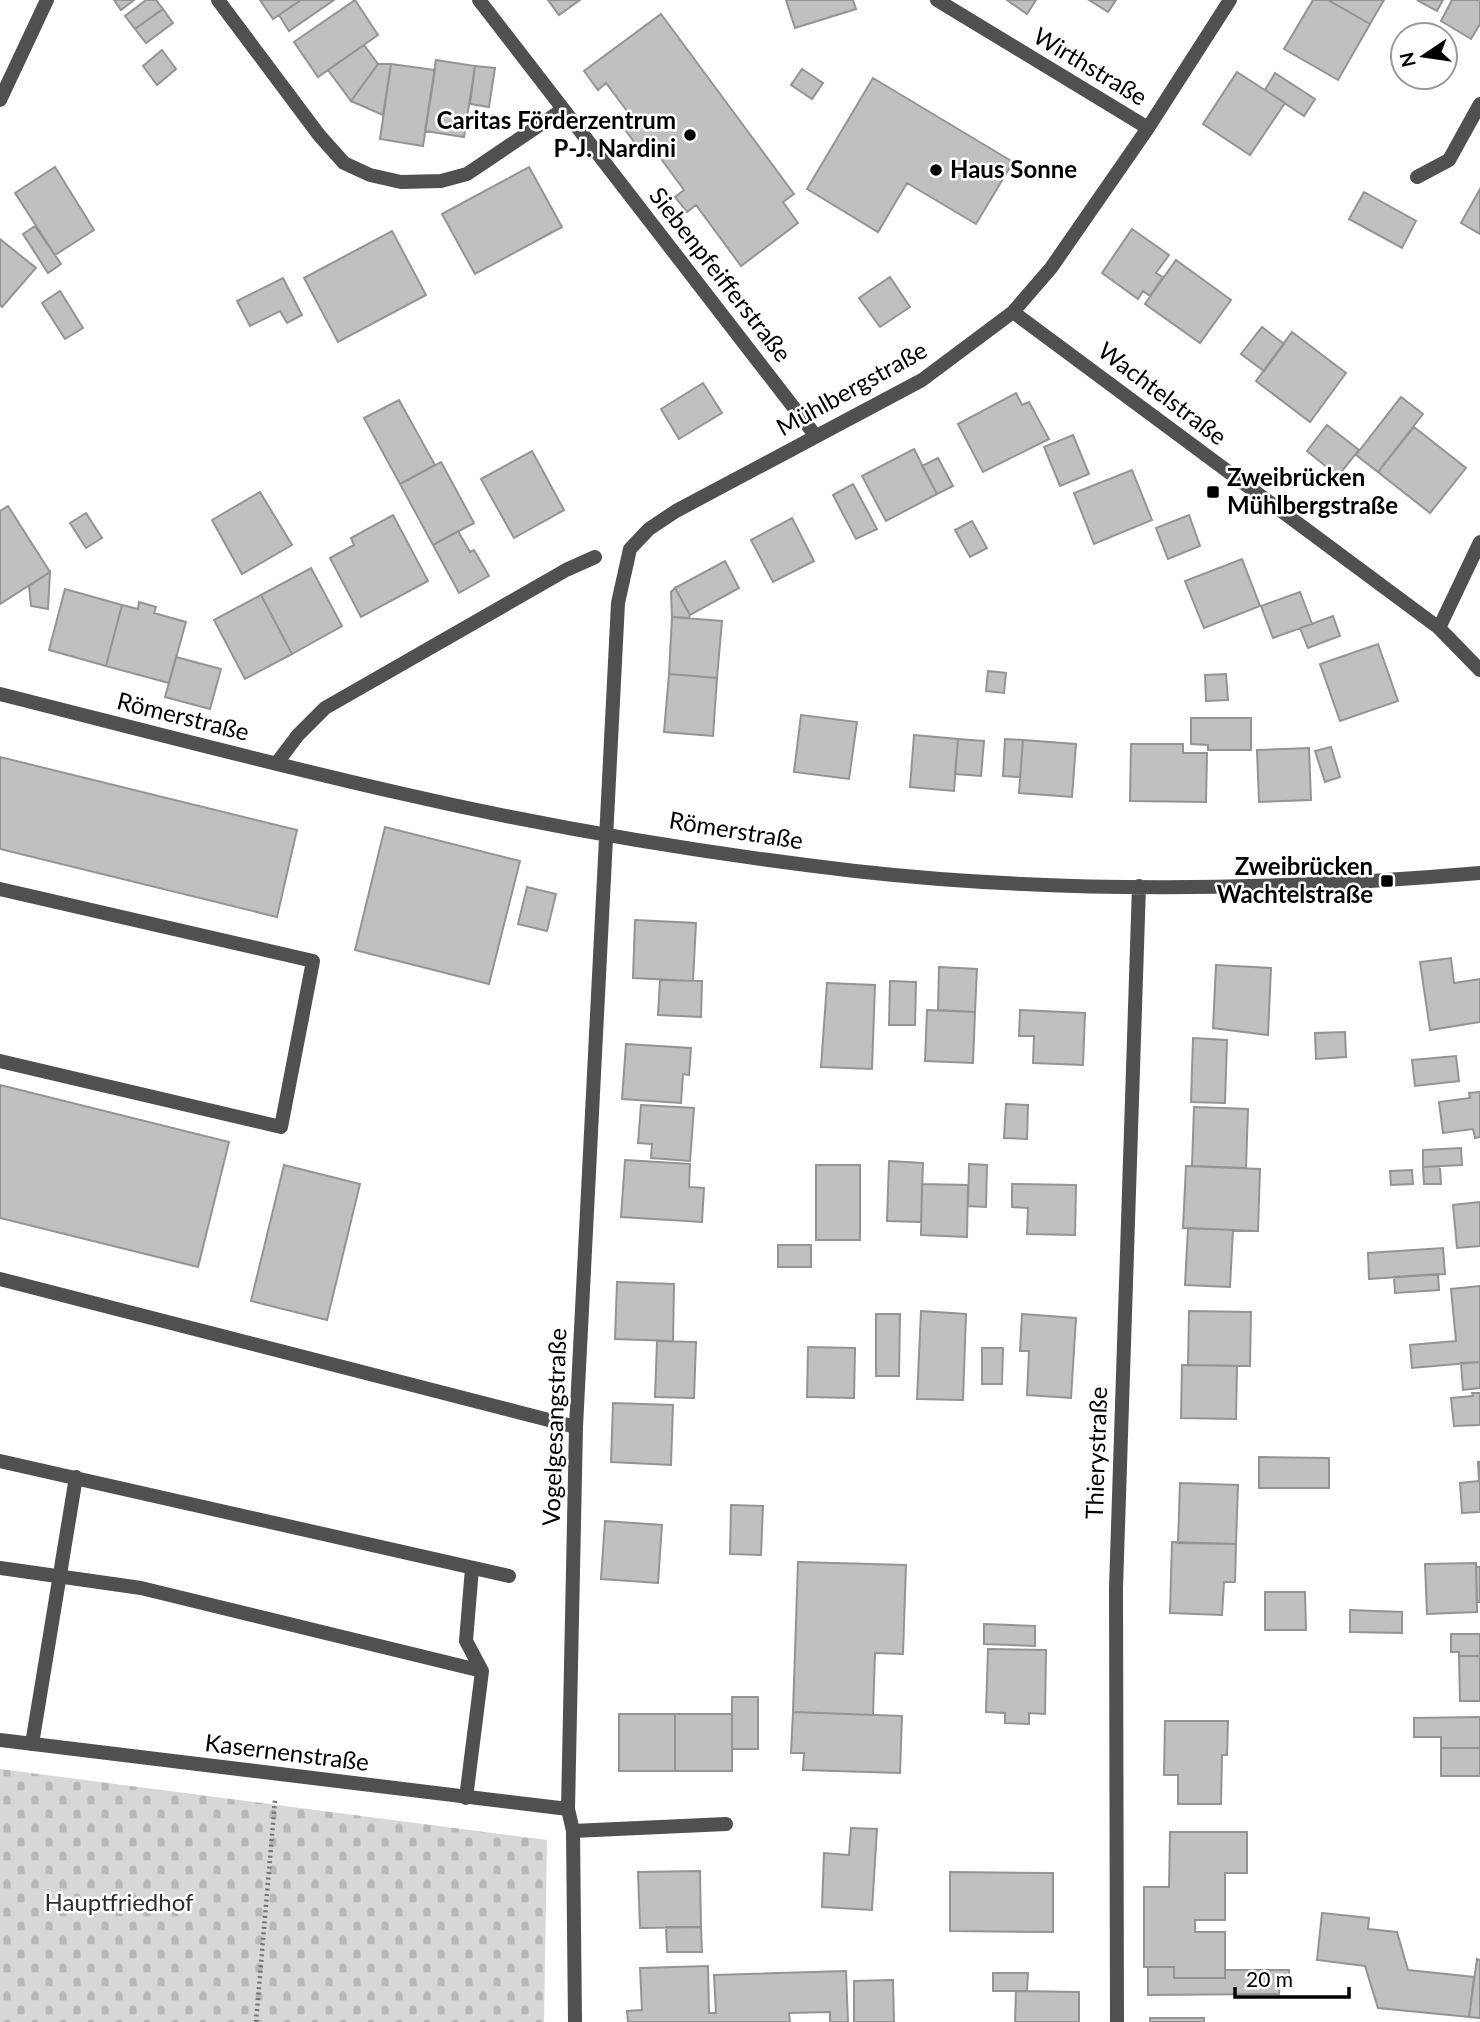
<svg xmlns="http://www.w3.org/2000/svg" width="1480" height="2022" font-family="Lato,sans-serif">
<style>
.cemetery{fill:url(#cemetery-stones)}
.building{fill:#c0c0c0;stroke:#949494;stroke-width:2}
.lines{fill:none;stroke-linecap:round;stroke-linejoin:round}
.path{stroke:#727272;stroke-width:4.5;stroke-dasharray:2 3.5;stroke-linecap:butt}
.lane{stroke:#505050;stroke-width:14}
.street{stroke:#505050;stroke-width:14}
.poi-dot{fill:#000;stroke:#fff;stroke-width:2.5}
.labels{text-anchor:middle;stroke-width:5;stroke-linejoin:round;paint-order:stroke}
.street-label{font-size:24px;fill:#000;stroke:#fff}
.poi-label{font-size:24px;font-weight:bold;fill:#000;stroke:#fff;text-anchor:end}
.park-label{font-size:24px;fill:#2e2e2e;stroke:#fff}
</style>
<defs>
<pattern id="cemetery-stones" width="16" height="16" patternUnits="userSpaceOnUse" patternTransform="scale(1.75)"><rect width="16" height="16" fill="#d7d7d7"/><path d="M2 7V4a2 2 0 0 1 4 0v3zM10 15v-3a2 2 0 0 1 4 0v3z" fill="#b7b7b7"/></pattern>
</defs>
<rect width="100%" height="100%" fill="#fff"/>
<path class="cemetery" d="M0,1769l547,71 -3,182h-544z"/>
<path class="building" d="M114,0h20l-13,10z
M146,0h10l7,9 -28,20 -10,-13z
M260,0h41l-28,19z
M301,0h33l-45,31 -10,-16z
M355,0l23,35 -60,42 -24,-35z
M548,0h32l-21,15z
M786,0h67l3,9 -61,19z
M1007,0h29l-9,14z
M1089,0h27l-8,12z
M1313,0h15l42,24 -32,56 -54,-31z
M1328,0h56l-14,24z
M1417,0h26l-6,11z
M1452,0h28v24l-9,15 -30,-18z
M163,9l10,14 -27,20 -11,-14z
M661,14l133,180 -11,8 15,21 -57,43 -45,-61 -9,7 -12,-15 9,-7 -34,-46 -9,7 -18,-24 10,-8 -27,-36 -8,7 -14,-19z
M364,45l14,19 -27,37 -23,-31z
M162,50l14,19 -19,16 -14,-19z
M436,60l39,6 -11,71 -39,-6z
M378,64h13l-8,51 -32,-14z
M391,64l44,6 -12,76 -43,-7z
M475,66l20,2 -6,39 -19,-3z
M802,69l21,14 -11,16 -21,-14z
M1237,72l48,31 -35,52 -47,-31z
M1275,73l40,26 -11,17 -39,-26z
M873,78l140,84 -37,62 -69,-41 -29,49 -71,-43z
M55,167l39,63 -39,25 -40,-62z
M529,167l33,60 -87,47 -33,-60z
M1480,189v45l-19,-11z
M1364,192l52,29 -14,27 -53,-29z
M35,226l26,38 -13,9 -25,-39z
M1132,229l37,26 -13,18 7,4 -13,19 -7,-5 -5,8 -36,-26z
M392,231l34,64 -88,47 -34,-64z
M0,239l36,29 -34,39 -2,-2z
M1176,260l55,40 -31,43 -55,-39z
M890,277l20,30 -30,20 -21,-29z
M283,278l19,37 -15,8 -7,-12 -30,15 -13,-25z
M60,291l23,37 -18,11 -23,-36z
M1262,327l22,17 -20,27 -23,-17z
M1292,332l54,41 -36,49 -54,-41z
M703,383l19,30 -43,26 -18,-30z
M1016,393l6,12 7,-3 20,37 -66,33 -25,-48z
M1401,397l22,17 -45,58 -22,-17z
M399,400l36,65 -35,19 -36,-66z
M1327,425l32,25 -21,26 -31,-25z
M1414,427l52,41 -36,45 -52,-41z
M1073,435l16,39 -29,12 -16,-39z
M914,449l23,45 -51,27 -24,-45z
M532,451l32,59 -50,28 -33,-59z
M938,458l15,28 -16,8 -15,-28z
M441,462l33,61 -41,22 -33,-61z
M1132,470l20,50 -58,24 -20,-51z
M853,484l24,45 -21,10 -23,-44z
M260,492l32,53 -50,29 -30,-54z
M8,506l42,66 -50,32v-93z
M86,513l16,25 -16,10 -16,-25z
M393,515l35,66 -67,36 -31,-59 24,-13 -3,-7z
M1189,515l11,31 -32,13 -12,-31z
M792,518l22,43 -41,21 -22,-42z
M972,521l15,27 -17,9 -15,-27z
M458,531l12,21 4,-2 15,26 -30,17 -26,-48z
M1242,559l18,47 -56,22 -19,-47z
M725,561l14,27 -49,27 -15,-27z
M311,568l31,58 -50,28 -31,-59z
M50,572l-2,37 -17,-3 -2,-20z
M675,588l15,27 -1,3 -17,-1 -1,-25z
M65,589l57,16 -16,61 -57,-16z
M1300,592l12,32 -39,14 -12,-32z
M261,595l31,59 -47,25 -31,-59z
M139,602l17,5 -2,6 32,9 -17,61 -63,-17 16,-61 16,4z
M1333,616l7,20 -32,12 -8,-20z
M672,617l50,4 -5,57 -48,-4z
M1378,644l20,57 -58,20 -20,-57z
M176,657l45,12 -11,40 -45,-12z
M988,671l18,2 -2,20 -18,-2z
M669,674l48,4 -4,58 -49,-4z
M1226,674l2,26 -22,1 -1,-26z
M801,715l56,7 -8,57 -55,-7z
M1191,718h60v32h-43v-5l-17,-1z
M914,735l44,4 -4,52 -44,-4z
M958,739l26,2 -3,35 -26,-2z
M1005,739l18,1 -3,37 -17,-1z
M1023,740l53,4 -4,53 -53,-4z
M1131,744h52v9h24l-1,49 -76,-1z
M1331,747l9,30 -15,5 -10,-31z
M1309,748l2,52 -52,2 -2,-52z
M0,757l297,73 -20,87 -277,-68z
M385,827l135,34 -31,123 -134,-34z
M527,887l29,7 -9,37 -29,-7z
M635,920l61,3 -3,58 -60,-3z
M1451,958l3,25 26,-4v43l-50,8 -10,-68z
M1216,965l55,3 -3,67 -55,-7z
M939,967l38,2 -2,43 -37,-2z
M660,980l42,1 -1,36 -43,-2z
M890,981l26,1 -1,43h-26z
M827,983l48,2 -3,84 -51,-2z
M927,1010l48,2 -2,51 -48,-2z
M1020,1010l65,3 -2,52 -50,-2 1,-27h-15z
M1345,1032l1,25 -30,2 -1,-26z
M1193,1038l34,2 -2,63 -34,-1z
M626,1044l65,4 -2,27 -6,-1 -2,29 -59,-4z
M1456,1056l3,25 -44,5 -3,-26z
M0,1085l229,57 -31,125 -198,-49z
M1480,1092v45l-5,1 -2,-9 -30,4 -4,-31 31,-4 -1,-5z
M1006,1104l22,1 -1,34 -23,-1z
M641,1105l53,3 -4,53 -39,-3 1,-14 -14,-1z
M1194,1107l54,2 -2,59 -54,-2z
M1461,1148l1,17 -39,2v-17z
M625,1160l65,4 -1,23 15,1 -2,34 -81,-5z
M889,1161l34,2 -2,59 -34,-1z
M969,1164l18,1 -1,42 -18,-1z
M284,1165l76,19 -33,136 -76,-19z
M816,1165h44v75h-44z
M1186,1166l74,3 -2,62 -75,-3z
M1423,1167h17l1,17h-17z
M1412,1170l1,14 -22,1 -1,-14z
M922,1184l46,1 -1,52 -46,-2z
M1012,1184l64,1 -1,50 -48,-1 1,-26 -16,-1z
M1480,1202v44l-23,2 -4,-43z
M1188,1228l45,2 -3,57 -45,-2z
M778,1245h33v22h-33z
M1443,1248l2,26 -76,5 -1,-26z
M1438,1274l1,16 -44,3 -1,-16z
M617,1282l57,2 -1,57 -58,-2z
M1480,1286v76l-68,6 -2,-23 46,-4 -5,-52z
M921,1311l45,3 -3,86 -46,-1z
M1189,1311l62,1 -1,54 -62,-1z
M876,1314h24l-1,62h-23z
M1022,1314l54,4 -5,80 -44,-3 2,-44h-9z
M657,1341l39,1 -2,56 -39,-1z
M808,1347l47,1 -1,50 -47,-1z
M982,1348h21l-1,36h-20z
M1480,1362v26l-17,2 -2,-27z
M1182,1365l55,1 -1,53 -55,-1z
M1472,1393h8v32l-26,1 -3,-28 22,-2z
M613,1403l60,2 -2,60 -60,-3z
M1259,1457l70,1v30h-70z
M1478,1462h2v50l-18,1 -2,-30 19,-2z
M1180,1483l58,2 -2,59 -58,-1z
M731,1505l32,1 -2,49 -31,-1z
M605,1521l57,4 -4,58 -57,-4z
M1172,1542l64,2 -1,38h-11l-2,33 -52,-2z
M798,1562l108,3 -3,89 -28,-1 -2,62 -80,-3z
M1476,1563l1,49 -50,2 -2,-50z
M1476,1567h4v35h-3z
M1265,1592h40l1,38h-41z
M1350,1610l52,2v21l-52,-1z
M984,1624l51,2v20l-51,-2z
M1451,1634h29v22h-21v-4h-8z
M988,1649l58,1 -1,64 -16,-1v11l-24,-1v-10l-19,-1z
M1459,1656h21v45h-20z
M732,1697h26v52h-26z
M793,1712l109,4 -2,57 -97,-3 1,-17h-13z
M619,1714h56v57h-56z
M675,1714h57v57h-57z
M1480,1717v31h-39v-11h-27v-19z
M1165,1721h63l-1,34h-5l-1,49h-43v-29h-14z
M1441,1748h39v28h-39z
M851,1828l26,1 -5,81 -50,-3 2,-54 25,2z
M1170,1832h77v41h-22v47h-30v12h30v46h-51v-11h-30v-80h25z
M700,1871l1,56 -61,1 -2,-56z
M950,1872l103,1v59l-103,-1z
M1322,1913l47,5 -1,11 29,3 11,38 66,7 -5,40 -91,-9 -13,-42 -48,-6z
M666,1927h35l1,25h-35z
M1477,1959l3,1v58l-11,-1z
M708,1966l1,47h7l-2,-38 132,-4 2,51h-18v-10l-41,1 1,9h-162l-1,-11 15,-1 -2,-42z
M1148,1967h26v11h51v-8h64v12h-9l-1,12 -131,1z
M993,1973h35l-1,18h-34z
M893,1980l1,42h-40v-41z
M1016,1991l63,1v30h-64z
M1150,2018h54v4h-54z"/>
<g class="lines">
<path class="path" d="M256,2022l19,-222"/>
<path class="lane" d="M218,0l101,135 25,28 26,12 31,7 40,-1 26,-7 95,-64
M0,889l313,72 -32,166 -281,-66
M0,1279l576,148
M0,1461l509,115
M0,1568l141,20 341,83 -16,127
M472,1568l-6,73 16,30
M32,1744l44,-267
M573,1831l153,-7"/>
<path class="street" d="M479,0l336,435
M937,0l211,128
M0,100l47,-100
M1417,177l32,-17 31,-56
M1013,312l426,316 41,42
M1439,628l41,-86
M0,694c131,33 263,68 395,98 151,35 306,61 460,79 207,23 418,20 625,2
M276,764l22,-29 27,-27 241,-138 29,-13
M0,1740l568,69
M575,2022l-2,-191 -5,-22 8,-382 42,-824 12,-54 19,-20 27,-18 246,-131 91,-68 38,-44 97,-140 82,-128
M1117,2022l-1,-434 23,-702"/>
</g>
<g class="poi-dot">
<circle cx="690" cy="135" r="7"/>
<circle cx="936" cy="170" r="7"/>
<rect x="1206" y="485" width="14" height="14" rx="3.5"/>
<rect x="1380" y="874" width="14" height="14" rx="3.5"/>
</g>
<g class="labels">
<g class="street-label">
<text transform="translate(1090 67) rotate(31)" y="8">Wirthstraße</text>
<text transform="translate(720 275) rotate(52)" y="8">Siebenpfeifferstraße</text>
<text transform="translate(852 389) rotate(-29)" y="8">Mühlbergstraße</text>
<text transform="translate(1162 394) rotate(37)" y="8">Wachtelstraße</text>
<text transform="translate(183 717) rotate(14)" y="8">Römerstraße</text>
<text transform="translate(736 831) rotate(9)" y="8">Römerstraße</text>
<text transform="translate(555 1427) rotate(-88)" y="8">Vogelgesangstraße</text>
<text transform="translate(1097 1453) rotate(-88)" y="8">Thierystraße</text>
<text transform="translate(287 1753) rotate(7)" y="8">Kasernenstraße</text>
</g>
<g class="poi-label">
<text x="676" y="129">Caritas Förderzentrum<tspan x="676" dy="28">P-J. Nardini</tspan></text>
<text x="950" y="178" text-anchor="start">Haus Sonne</text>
<text x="1227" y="486" text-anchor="start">Zweibrücken<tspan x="1227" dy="28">Mühlbergstraße</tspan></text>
<text x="1373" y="875">Zweibrücken<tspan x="1373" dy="28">Wachtelstraße</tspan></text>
</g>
<g class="park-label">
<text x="119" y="1911">Hauptfriedhof</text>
</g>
</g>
<g transform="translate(1424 56) rotate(257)"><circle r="33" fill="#ffffff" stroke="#999999" stroke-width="2"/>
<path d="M0-5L12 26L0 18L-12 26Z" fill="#000000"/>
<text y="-10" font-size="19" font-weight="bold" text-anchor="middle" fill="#000000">N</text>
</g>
<path d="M1235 1987v10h114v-10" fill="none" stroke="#000000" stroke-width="3.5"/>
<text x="1246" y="1987" font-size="21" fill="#000000" stroke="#ffffff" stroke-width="5" paint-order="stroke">20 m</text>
</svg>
